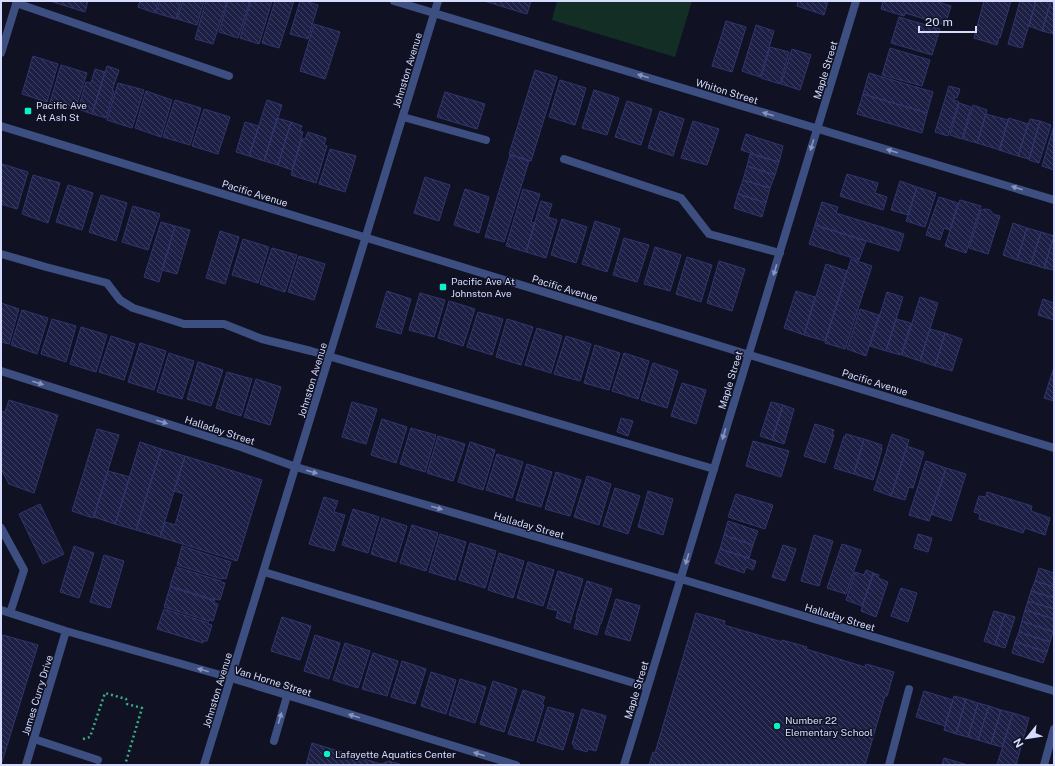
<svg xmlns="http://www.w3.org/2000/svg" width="1055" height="766" font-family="'Public Sans',sans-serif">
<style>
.green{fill:#132e25}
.building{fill:url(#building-back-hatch);stroke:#30366f}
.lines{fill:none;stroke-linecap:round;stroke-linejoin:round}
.path{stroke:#35b085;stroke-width:2.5;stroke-dasharray:2 3;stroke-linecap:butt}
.service{stroke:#3d4e80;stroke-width:8}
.minor{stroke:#3d4e80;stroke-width:8}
.tertiary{stroke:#3d4e80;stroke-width:8}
.oneway{fill:#8995be}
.poi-dot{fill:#0cf1c6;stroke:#101224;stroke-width:1.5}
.labels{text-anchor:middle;stroke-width:3;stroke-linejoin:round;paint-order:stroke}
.street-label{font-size:10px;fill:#d5dcfd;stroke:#101224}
.poi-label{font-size:10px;fill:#d5dcfd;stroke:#101224;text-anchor:start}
</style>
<defs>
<pattern id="building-back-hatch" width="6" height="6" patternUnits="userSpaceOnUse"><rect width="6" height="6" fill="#1d2044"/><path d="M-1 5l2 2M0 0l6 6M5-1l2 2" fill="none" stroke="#3d4060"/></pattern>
</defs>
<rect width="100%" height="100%" fill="#101224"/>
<path class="green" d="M557,1h135l-17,56 -123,-37z"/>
<path class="building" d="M50,1h38l-3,11z
M140,1h18l-3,12 -17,-6z
M160,1h21l-5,18 -20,-6z
M183,1h21l-7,24 -20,-6z
M206,1h21l-14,43 -18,-5z
M228,1h22l-12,37 -19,-6z
M251,1h21l-13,43 -19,-6z
M275,1h19l-15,47 -17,-5z
M300,1h5l13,4 -10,34 -18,-5z
M484,1h47l-4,13z
M798,1h30l-4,14 -27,-9z
M883,1h52l16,5 -6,19 -40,-12 -1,3 -23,-7z
M984,1h27l-11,37 -1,-1 -2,8 -23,-7z
M1020,1h16l-14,47 -14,-4z
M1036,1h15l-9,30 -13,-5z
M1051,1h3v33l-12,-3z
M899,17l41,12 -8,26 -41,-12z
M726,21l20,6 -14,45 -20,-6z
M314,24l26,8 -15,47 -25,-8z
M756,25l18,6 -14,46 -18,-6z
M770,47l19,5 -9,32 -19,-6z
M890,48l40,12 -8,26 -40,-11z
M792,49l19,6 -11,35 -19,-6z
M33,56l25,8 -11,38 -25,-8z
M61,65l26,8 -12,37 -25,-8z
M107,66l12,4 -7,21h2l-8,27 -14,-4z
M95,69l10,3 -13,42 -14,-5 8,-27 5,1z
M535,70l22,7 -26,84 -22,-7z
M869,73l64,19 -6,21 -64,-19z
M560,80l26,8 -11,37 -26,-8z
M118,83l26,7 -12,38 -25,-8z
M949,86l11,3 -3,9 -3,-1v3l5,2 -11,34 -13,-4z
M594,90l25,8 -12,37 -25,-7z
M146,91l26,9 -11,37 -26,-9z
M445,92l40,12 -8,25 -40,-12z
M863,94l64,19 -5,20 -65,-19z
M175,100l26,8 -11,37 -27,-8z
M267,100l15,5 -18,56 -15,-5z
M627,101l25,8 -11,36 -26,-8z
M959,103l12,4 -9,32 -12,-4z
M973,105l14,5 -10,33 -14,-4z
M204,109l26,8 -12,37 -26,-8z
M660,111l24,8 -11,37 -25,-8z
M986,114l22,6 -8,30 -23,-7z
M277,118l14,4 -13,43 -14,-4z
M1009,118l19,6 -10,32 -19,-6z
M1030,119l10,2 -11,38 -11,-3z
M693,121l26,8 -12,36 -26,-7z
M1040,121l11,4 -12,38 -10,-3z
M245,122l14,4 -10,30 -13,-4z
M291,122l11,4 -2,5 3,1 -11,38 -14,-5z
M1054,125v45l-12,-4z
M308,132l18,6 -2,7 3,1 -11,37 -25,-8 11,-36h3z
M746,134l37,12 -4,16 -38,-12z
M330,149l26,7 -11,36 -26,-8z
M750,154l29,8 -4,13 -28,-9z
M510,155l19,6 -25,81 -19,-5z
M2,164l26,8 -11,37 -16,-5v-36z
M747,166l28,9 -5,13 -27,-8z
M847,174l31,9 -3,10 12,4 -4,13 -43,-14z
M33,175l27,8 -12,40 -26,-9z
M425,177l25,8 -11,36 -25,-8z
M743,180l27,8 -4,15 -28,-9z
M900,181l17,6 -9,28 -17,-5z
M68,185l25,8 -11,37 -26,-8z
M917,187l19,6 -11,34 -19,-6z
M465,189l24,8 -10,36 -25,-8z
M523,189l17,5 -9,28 4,1 -9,29 -20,-6z
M738,194l28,9 -4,14 -28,-9z
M101,195l26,8 -11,38 -27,-9z
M939,197l19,6 -8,27 -6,-2 -4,12 -14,-5z
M960,200l21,6 -15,47 -21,-7z
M541,201l11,3 -4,13 9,3 -11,38 -20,-6z
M822,202l16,5 -2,6 68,21 -5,17 -84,-26z
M133,206l27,8 -12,36 -26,-8z
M985,209l5,1 3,4 7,2 -12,38 -19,-6 12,-38z
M562,219l25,8 -11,36 -25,-8z
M595,221l25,8 -13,43 -25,-8z
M161,222l14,4 -16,56 -15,-5z
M1013,223l14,5 -10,32 -14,-5z
M815,225l51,16 -7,19 -50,-16z
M175,226l15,4 -13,44 -15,-4z
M1027,228l14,4 -10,32 -14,-4z
M220,231l19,6 -14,47 -19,-6z
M1041,232l13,4 -10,32 -13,-4z
M1054,236v34l-10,-2z
M624,238l25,7 -12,37 -24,-7z
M243,239l26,8 -11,36 -26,-8z
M655,247l26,8 -11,36 -26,-7z
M272,248l25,7 -12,37 -25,-8z
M299,256l26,8 -11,36 -26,-8z
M687,257l25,8 -11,37 -25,-8z
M851,259l21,7 -27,83 -20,-6z
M719,261l26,8 -13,42 -25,-8z
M826,264l21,7 -22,70 -21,-6z
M387,291l24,8 -10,35 -25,-7z
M796,291l19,6 -11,38 -20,-7z
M887,292l16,5 -17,54 -16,-5z
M420,293l25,7 -11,37 -25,-7z
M920,297l18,6 -18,58 -18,-6z
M1043,299l11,4v17l-16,-5z
M449,301l26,8 -12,37 -25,-8z
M1,303l18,6 -10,35 -8,-2z
M860,309l19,6 -13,41 -19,-7z
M22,310l26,8 -11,36 -26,-9z
M478,312l25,7 -11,36 -25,-8z
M52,319l24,7 -10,36 -25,-8z
M507,319l26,8 -12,38 -25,-8z
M896,319l15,4 -10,32 -15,-4z
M81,327l26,8 -11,37 -26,-8z
M537,328l25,8 -11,37 -26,-8z
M930,329l15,4 -10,33 -15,-5z
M945,333l17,6 -10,32 -17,-5z
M111,336l24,8 -11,36 -25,-8z
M566,336l25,8 -11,37 -26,-7z
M140,343l26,8 -12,39 -26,-8z
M595,345l25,8 -11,37 -25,-7z
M169,353l25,8 -12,38 -25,-7z
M624,353l25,8 -11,38 -26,-8z
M198,362l25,8 -12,36 -24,-7z
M653,363l25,8 -11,37 -26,-8z
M1054,367v34l-10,-3z
M227,372l25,7 -11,37 -25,-8z
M256,379l25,8 -11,38 -26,-8z
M682,383l24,7 -10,34 -25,-8z
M9,400l49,15 -24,78 -25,-9 -8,-15v-58l4,1z
M352,402l25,7 -11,35 -24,-7z
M771,402l12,3 -11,35 -12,-4z
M783,405l11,4 -10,35 -12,-4z
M621,418l12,3 -5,15 -11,-4z
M382,419l25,8 -11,36 -25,-8z
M815,424l19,6 -2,4 2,1 -9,28 -21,-7z
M411,428l25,7 -11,37 -25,-8z
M97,429l22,6 -26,83 -21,-7z
M846,434l18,5 -10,35 -20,-6 10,-32 1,1z
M892,434l17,6 -18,56 -17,-6z
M438,436l27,8 -12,37 -26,-8z
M864,439l18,6 -1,3 1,1 -9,31 -19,-6z
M753,441l36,10 -8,26 -35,-11z
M140,442l21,7 -25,81 -21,-6z
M470,442l25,8 -12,40 -25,-8z
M907,446l17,6 -11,36 -4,-1 -4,13 -14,-4z
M161,449l24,7 -25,81 -24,-7z
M497,454l26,8 -11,36 -26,-8z
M185,456l77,24 -25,81 -77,-24 5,-15 10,3 9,-31 -10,-3z
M926,461l20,7 -17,53 -20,-6z
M527,464l25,8 -11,35 -25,-7z
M946,468l20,6 -15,47 -20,-7z
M108,471l22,6 -15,47 -21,-7z
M556,472l25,8 -11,36 -25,-7z
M587,476l24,8 -12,41 -25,-8z
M615,488l25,8 -12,38 -25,-8z
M648,491l25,8 -10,36 -25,-8z
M987,492l45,14 -1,5 19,7 -5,17 -20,-7 -2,5 -44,-14 1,-5 -6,-2 5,-16 7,1z
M736,494l37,11 -8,24 -37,-12z
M324,497l14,4 -4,11 11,3 -11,36 -25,-7z
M40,504l24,50 -21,10 -24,-50z
M353,509l26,8 -11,36 -26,-8z
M382,518l25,8 -11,36 -25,-8z
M728,521l30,10 -5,14 -29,-10z
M412,525l26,8 -12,38 -26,-8z
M440,534l26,8 -11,38 -26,-8z
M918,534l14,4 -4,14 -14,-4z
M724,535l29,10 -4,13 -29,-9z
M814,535l19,6 -14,45 -18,-5z
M470,543l26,8 -11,37 -26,-8z
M842,544l19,6 -15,44 -19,-6z
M783,545l13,4 -11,32 -13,-4z
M74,546l20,7 -15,45 -19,-6z
M182,546l49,16 -5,17 -4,-1v1l-45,-14z
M720,549l36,12 -3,9 -7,-3 -2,6 -29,-10z
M499,553l25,8 -11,37 -25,-8z
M104,555l20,6 -14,47 -20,-6z
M528,562l26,8 -11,36 -26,-8z
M176,567l45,14v1l4,1 -5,17 -5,-1v1l-45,-14z
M1039,568l15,5v14l-19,-6z
M866,570l8,3 -12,33 -16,-6 9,-28 9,3z
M558,571l25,8 -13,44 -14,-5 2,-7 -11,-3z
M873,573l6,2 -1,3 10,4 -12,35 -15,-6z
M587,581l25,8 -11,35h-1l-3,11 -23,-7 3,-11h-1z
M1035,581l19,6v11l-23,-7z
M170,587l45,14 -1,2 4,1 -5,17 -4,-1v1l-45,-14z
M901,588l16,5 -9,29 -17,-6z
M1031,591l23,7v11l-26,-8z
M616,599l24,7 -10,35 -25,-7z
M1028,601l26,8v10l-29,-9z
M164,609l45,14 -1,1 4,1 -5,16h-4v2l-46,-14z
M1025,610l29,9 -1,13 -31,-11z
M994,611l11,3 -10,31 -11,-4z
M696,613l29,8 -1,4 58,17v-2l25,7 -1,2 59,18 1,-3 28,8 -7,24h-2l-20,69h-216l4,-13 2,1z
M1005,614l10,3 -10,31 -10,-3z
M282,617l29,9 -11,34 -29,-9z
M1022,621l31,11 -3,10 -31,-10z
M1019,632l31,10 -3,10 -32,-10z
M3,635l35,10 -37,120v-125z
M315,635l25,8 -11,36 -25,-8z
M1015,642l32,10 -4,11 -31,-10z
M345,643l25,8 -12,37 -25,-8z
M373,653l25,8 -11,35 -25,-7z
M402,661l24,8 -11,35 -24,-7z
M431,672l25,8 -10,34 -25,-8z
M460,679l26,8 -11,36 -26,-8z
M493,681l24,8 -13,43 -24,-8z
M523,690l22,7 -3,7 2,1 -11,36 -25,-7z
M924,691l29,9 -8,26 -29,-9z
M954,696l12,3 -10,35 -12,-4z
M966,699l12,4 -10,34 -12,-3z
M978,703l11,3 -11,34 -10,-3z
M989,706l12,4 -10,34 -13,-4z
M548,707l26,7 -11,36 -26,-8z
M582,709l24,7 -10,35 -8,-2 -1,3 -13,-4v-3l-2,-1z
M1001,710l12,3 -11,34 -11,-3z
M1013,713l16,5 -13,47h-19z
M312,743l69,21 8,-3 14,4h-97z
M944,758l24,7h-26z"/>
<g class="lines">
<path class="path" d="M83,739l7,-2 15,-44 21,6 1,5 15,4 -17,57"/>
<path class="service" d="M16,3l213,73
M403,117l83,23
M564,159l117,39 28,36 71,19
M1,254l45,13 61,16 13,17 13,8 29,9 22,7h40l38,15 49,12 403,118
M264,572l383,115
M34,739l64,21
M274,741l13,-45"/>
<path class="minor" d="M394,1l660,199
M1,53l16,-52
M1,371l240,76 55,20 385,112 373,112
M1,528l23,42 -14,43
M1,610l65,21 165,47 285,87
M26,765l40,-134
M624,765l232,-764
M889,765l20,-76
M1044,765l10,-36"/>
<path class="tertiary" d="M1,126l1053,322
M204,765l234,-764"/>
</g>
<defs><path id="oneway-solid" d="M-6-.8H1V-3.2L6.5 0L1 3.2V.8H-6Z"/></defs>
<g class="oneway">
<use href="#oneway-solid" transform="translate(643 76) rotate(-163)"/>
<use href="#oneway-solid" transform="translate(768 114) rotate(-163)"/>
<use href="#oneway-solid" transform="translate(812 145) rotate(107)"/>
<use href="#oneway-solid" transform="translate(892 151) rotate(-163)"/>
<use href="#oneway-solid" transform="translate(1017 188) rotate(-163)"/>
<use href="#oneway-solid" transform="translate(775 270) rotate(107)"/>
<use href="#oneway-solid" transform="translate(38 383) rotate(18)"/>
<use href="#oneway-solid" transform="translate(162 422) rotate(18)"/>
<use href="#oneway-solid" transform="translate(724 434) rotate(107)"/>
<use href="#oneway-solid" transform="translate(312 472) rotate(16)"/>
<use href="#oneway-solid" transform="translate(437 508) rotate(16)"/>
<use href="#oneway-solid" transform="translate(687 559) rotate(107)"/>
<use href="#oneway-solid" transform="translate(203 670) rotate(-164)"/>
<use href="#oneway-solid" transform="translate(354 716) rotate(-163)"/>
<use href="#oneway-solid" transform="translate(280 718) rotate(-74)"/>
<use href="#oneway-solid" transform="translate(479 754) rotate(-163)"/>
</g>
<g class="poi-dot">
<rect x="24" y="107" width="8" height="8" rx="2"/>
<rect x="439" y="283" width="8" height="8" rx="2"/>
<circle cx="777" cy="726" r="4"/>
<circle cx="327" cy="754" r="4"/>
</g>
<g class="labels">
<g class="street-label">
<text transform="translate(407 70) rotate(-73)" y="4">Johnston Avenue</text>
<text transform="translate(825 70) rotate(-73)" y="4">Maple Street</text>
<text transform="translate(727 91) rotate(17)" y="4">Whiton Street</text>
<text transform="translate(255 193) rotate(17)" y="4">Pacific Avenue</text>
<text transform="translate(565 288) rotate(17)" y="4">Pacific Avenue</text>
<text transform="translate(312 380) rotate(-73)" y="4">Johnston Avenue</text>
<text transform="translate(730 380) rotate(-73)" y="4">Maple Street</text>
<text transform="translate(875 382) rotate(17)" y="4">Pacific Avenue</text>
<text transform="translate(220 430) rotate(18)" y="4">Halladay Street</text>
<text transform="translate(529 525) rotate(16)" y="4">Halladay Street</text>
<text transform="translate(840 617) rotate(17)" y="4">Halladay Street</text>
<text transform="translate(273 681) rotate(17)" y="4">Van Horne Street</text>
<text transform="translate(217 690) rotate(-73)" y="4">Johnston Avenue</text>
<text transform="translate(636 690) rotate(-73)" y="4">Maple Street</text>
<text transform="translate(37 695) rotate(-73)" y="4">James Curry Drive</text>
</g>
<g class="poi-label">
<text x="36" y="109">Pacific Ave<tspan x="36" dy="12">At Ash St</tspan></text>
<text x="451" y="285">Pacific Ave At<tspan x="451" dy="12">Johnston Ave</tspan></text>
<text x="785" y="724">Number 22<tspan x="785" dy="12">Elementary School</tspan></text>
<text x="335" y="758">Lafayette Aquatics Center</text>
</g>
</g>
<rect width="1055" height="766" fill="none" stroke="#d5dcfd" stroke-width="4"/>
<g transform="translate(1027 738) rotate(240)" stroke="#101224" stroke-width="3" paint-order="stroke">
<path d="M0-3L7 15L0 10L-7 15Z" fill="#d5dcfd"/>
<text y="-6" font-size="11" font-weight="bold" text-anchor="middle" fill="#d5dcfd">N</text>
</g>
<path d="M919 26v6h57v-6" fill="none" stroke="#d5dcfd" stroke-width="2"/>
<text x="925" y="26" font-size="12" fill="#d5dcfd" stroke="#101224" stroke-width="3" paint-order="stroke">20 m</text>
</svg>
